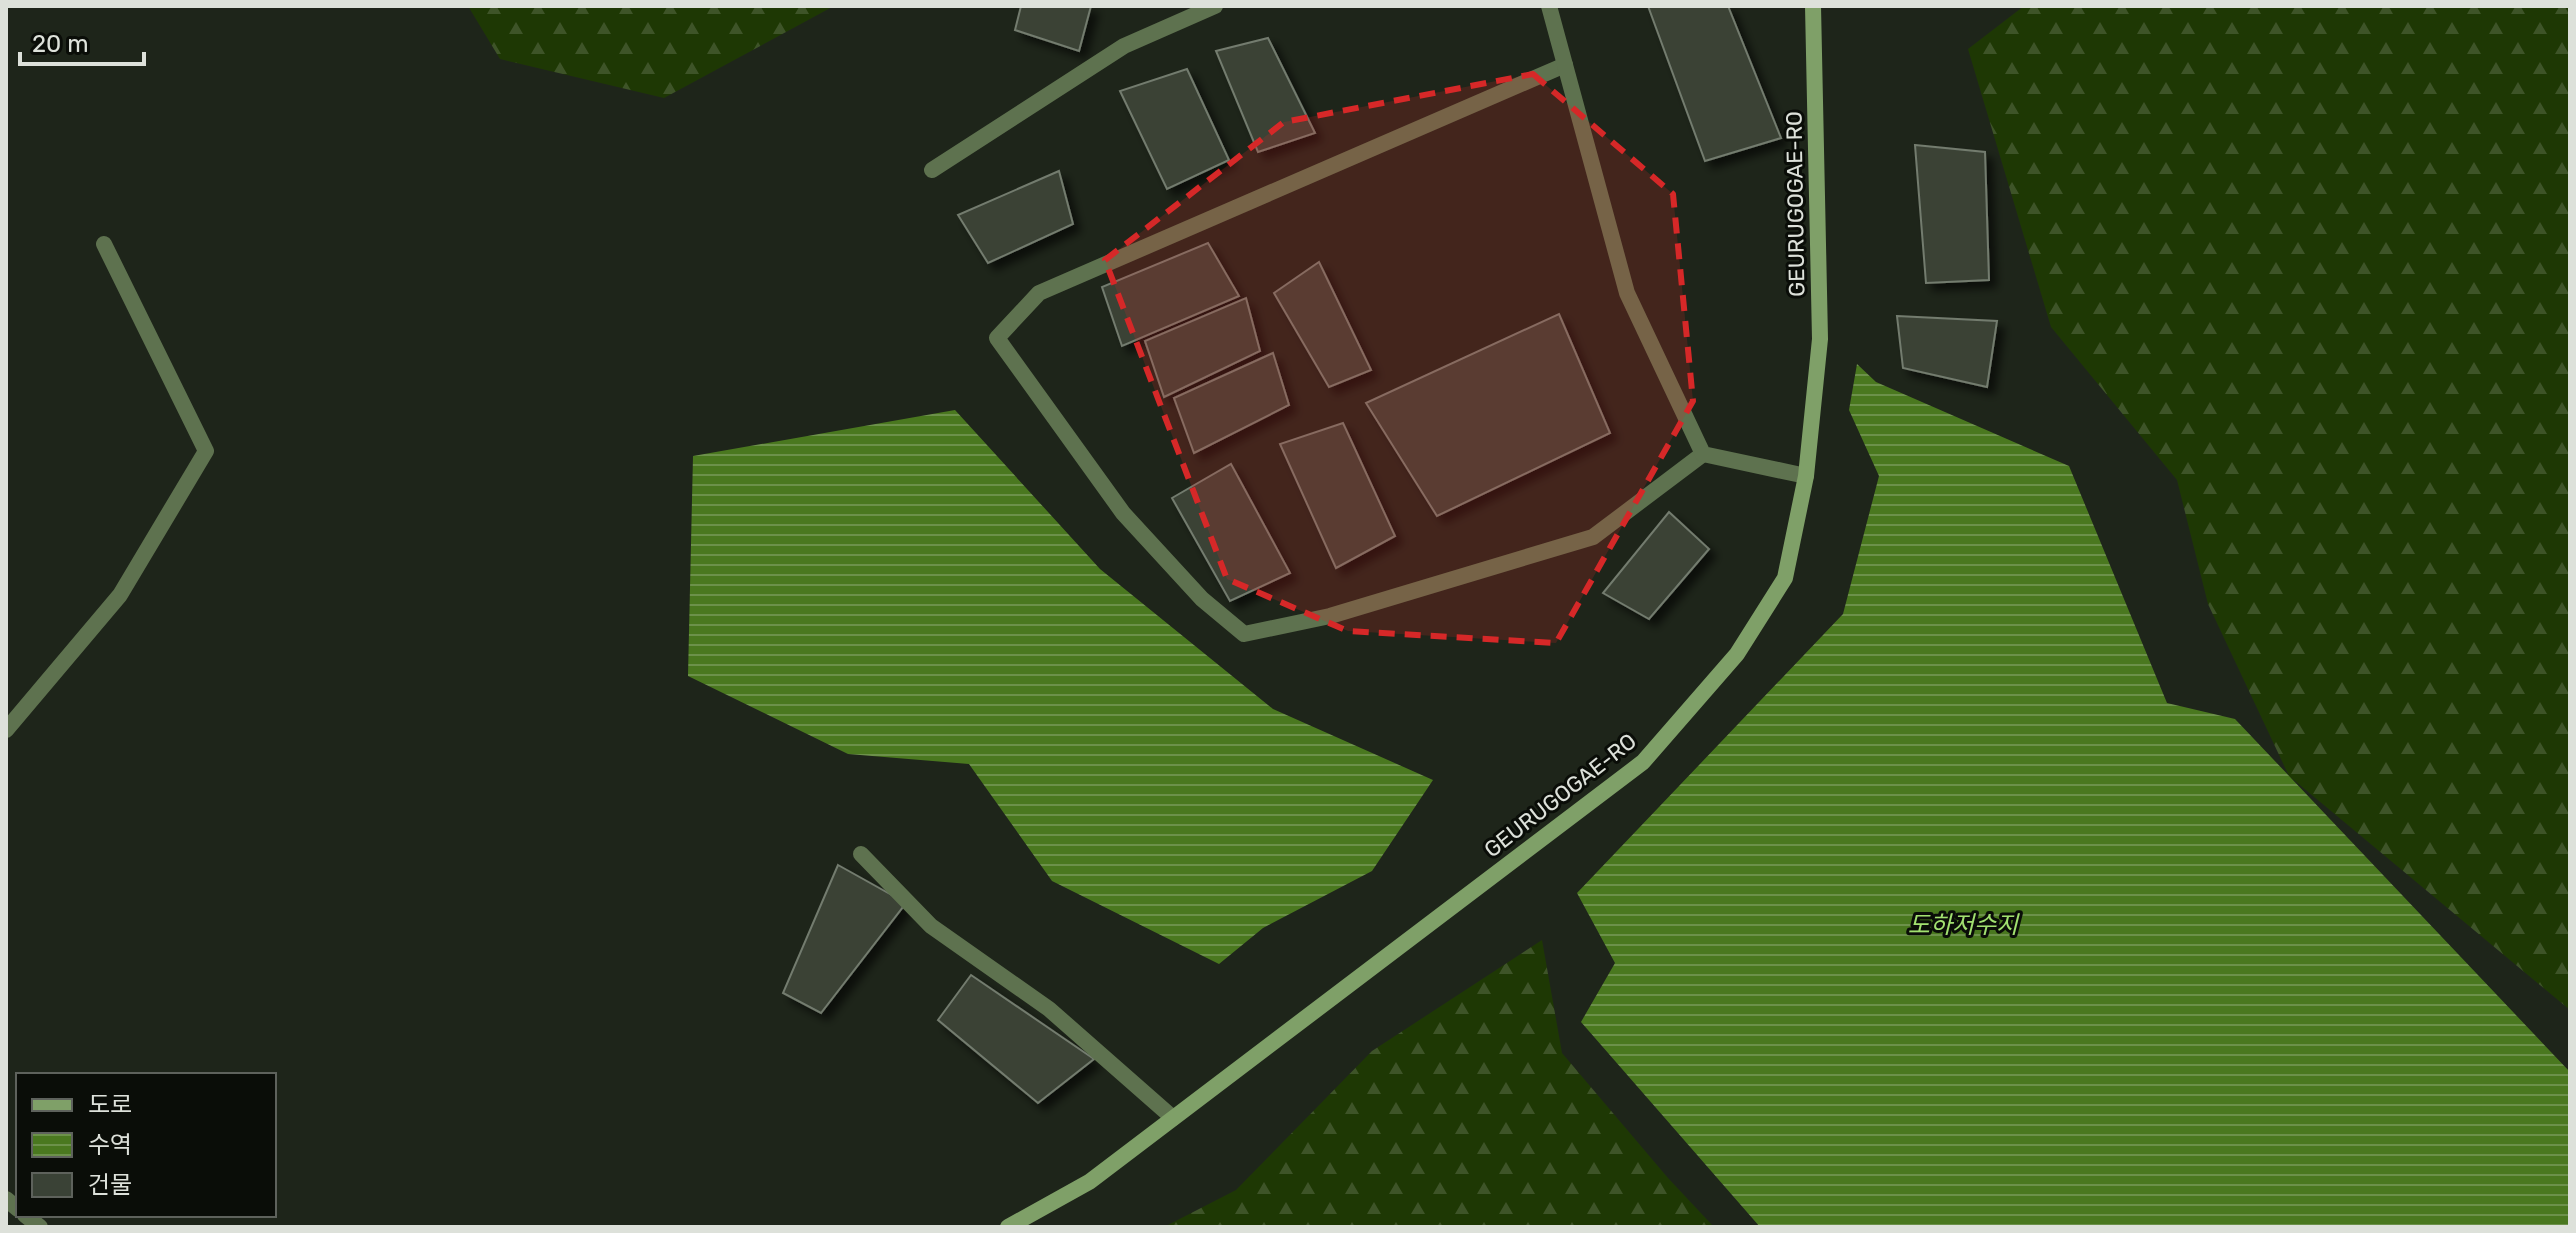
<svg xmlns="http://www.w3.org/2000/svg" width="2576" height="1233" font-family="Rubik,'Noto Sans KR',sans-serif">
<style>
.forest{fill:url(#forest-firs)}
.water{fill:url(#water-rules)}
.building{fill:#3a4236;stroke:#737b6e;stroke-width:2;filter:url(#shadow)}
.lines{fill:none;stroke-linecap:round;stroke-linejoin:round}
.lane{stroke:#5e724f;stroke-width:16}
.street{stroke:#5e724f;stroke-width:16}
.secondary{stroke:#7fa068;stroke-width:16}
.marked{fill:#d62828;fill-opacity:0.2;stroke:#d62828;stroke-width:6;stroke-dasharray:16 10;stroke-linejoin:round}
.labels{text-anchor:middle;stroke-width:6;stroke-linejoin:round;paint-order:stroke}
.street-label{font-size:22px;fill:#dde1da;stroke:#0a0d08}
.water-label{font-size:24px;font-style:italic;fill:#a2e170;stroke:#0a0d08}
</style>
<defs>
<pattern id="forest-firs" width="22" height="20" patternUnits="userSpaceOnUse" patternTransform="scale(2)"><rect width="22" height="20" fill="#1e3804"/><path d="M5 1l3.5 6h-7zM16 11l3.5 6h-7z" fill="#3e5428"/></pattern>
<pattern id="water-rules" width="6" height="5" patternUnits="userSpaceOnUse" patternTransform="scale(2)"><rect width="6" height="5" fill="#4a781f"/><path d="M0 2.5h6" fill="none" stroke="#6c914a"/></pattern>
<filter id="shadow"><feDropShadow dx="7" dy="7" stdDeviation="4" flood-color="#0009"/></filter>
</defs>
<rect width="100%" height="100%" fill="#1e251a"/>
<path class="forest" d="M468,6h366l-170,92 -164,-39z
M2024,6h546v1004l-281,-234 -81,-172 -31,-124 -126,-153 -83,-278z
M1542,940l20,113 106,125 46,49h-550l72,-37 136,-139z"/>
<path class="water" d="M1857,364l19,18 193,84 98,237 68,16 335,353v155h-810l-179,-205 34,-59 -38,-70 266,-279 36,-138 -30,-66z
M955,410l145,159 173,140 160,71 -61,91 -109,57 -44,36 -167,-83 -83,-117 -121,-10 -160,-78 5,-220z"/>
<path class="building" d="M1021,6h70l-12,45 -64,-21z
M1648,6h80l53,132 -76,23z
M1268,38l47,95 -57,19 -42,-101z
M1187,69l42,91 -62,29 -47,-98z
M1915,145l70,7 4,128 -63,3z
M1059,171l14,53 -85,39 -30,-48z
M1208,243l31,53 -117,50 -20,-59z
M1319,262l52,108 -42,17 -55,-94z
M1246,298l14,53 -96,46 -19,-56z
M1559,314l51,119 -173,83 -71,-113z
M1897,316l100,5 -10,66 -84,-19z
M1273,353l16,52 -95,48 -20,-55z
M1343,423l52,113 -59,32 -56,-124z
M1231,464l59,109 -60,28 -58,-103z
M1669,512l40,37 -60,70 -46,-26z
M838,865l68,38 -85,110 -38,-20z
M971,975l123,84 -56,44 -100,-83z"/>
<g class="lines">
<path class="lane" d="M1565,65l-526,228 -42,45 126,175 79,86 42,35 86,-18 263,-79 110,-83
M932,170l192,-124 91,-40
M6,730l114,-135 86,-144 -102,-207
M861,854l70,72 118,83 124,109
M6,1199l12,10
M25,1215l15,12"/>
<path class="street" d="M1549,6l78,287 76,161 103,22"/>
<path class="secondary" d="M1008,1227l81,-45 554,-420 94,-108 48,-76 21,-102 14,-137 -7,-333"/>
</g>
<path class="marked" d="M1533,74l140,120 20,207 -137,242 -208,-12 -121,-52 -122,-319 179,-138z"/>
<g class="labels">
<g class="street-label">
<text transform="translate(1795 204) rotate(-91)" y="8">GEURUGOGAE-RO</text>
<text transform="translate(1560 795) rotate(-38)" y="8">GEURUGOGAE-RO</text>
</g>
<g class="water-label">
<text x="1963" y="933">도하저수지</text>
</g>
</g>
<rect width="2576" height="1233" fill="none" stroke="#dde1da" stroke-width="16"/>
<rect x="16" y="1073" width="260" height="144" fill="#0a0d08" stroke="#5e625c" stroke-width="2"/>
<rect x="32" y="1099" width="40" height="12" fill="#7fa068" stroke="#5e625c" stroke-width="2"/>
<text x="88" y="1113" font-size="24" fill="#dde1da">도로</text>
<rect x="32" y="1133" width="40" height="24" fill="url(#water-rules)" stroke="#5e625c" stroke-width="2"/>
<text x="88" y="1153" font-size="24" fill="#dde1da">수역</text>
<rect x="32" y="1173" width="40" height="24" fill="#3a4236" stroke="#5e625c" stroke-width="2"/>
<text x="88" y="1193" font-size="24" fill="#dde1da">건물</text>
<path d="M20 52v12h124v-12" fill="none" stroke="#dde1da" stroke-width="4"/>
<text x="32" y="52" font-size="24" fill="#dde1da" stroke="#0a0d08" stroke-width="6" paint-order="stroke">20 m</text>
</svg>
